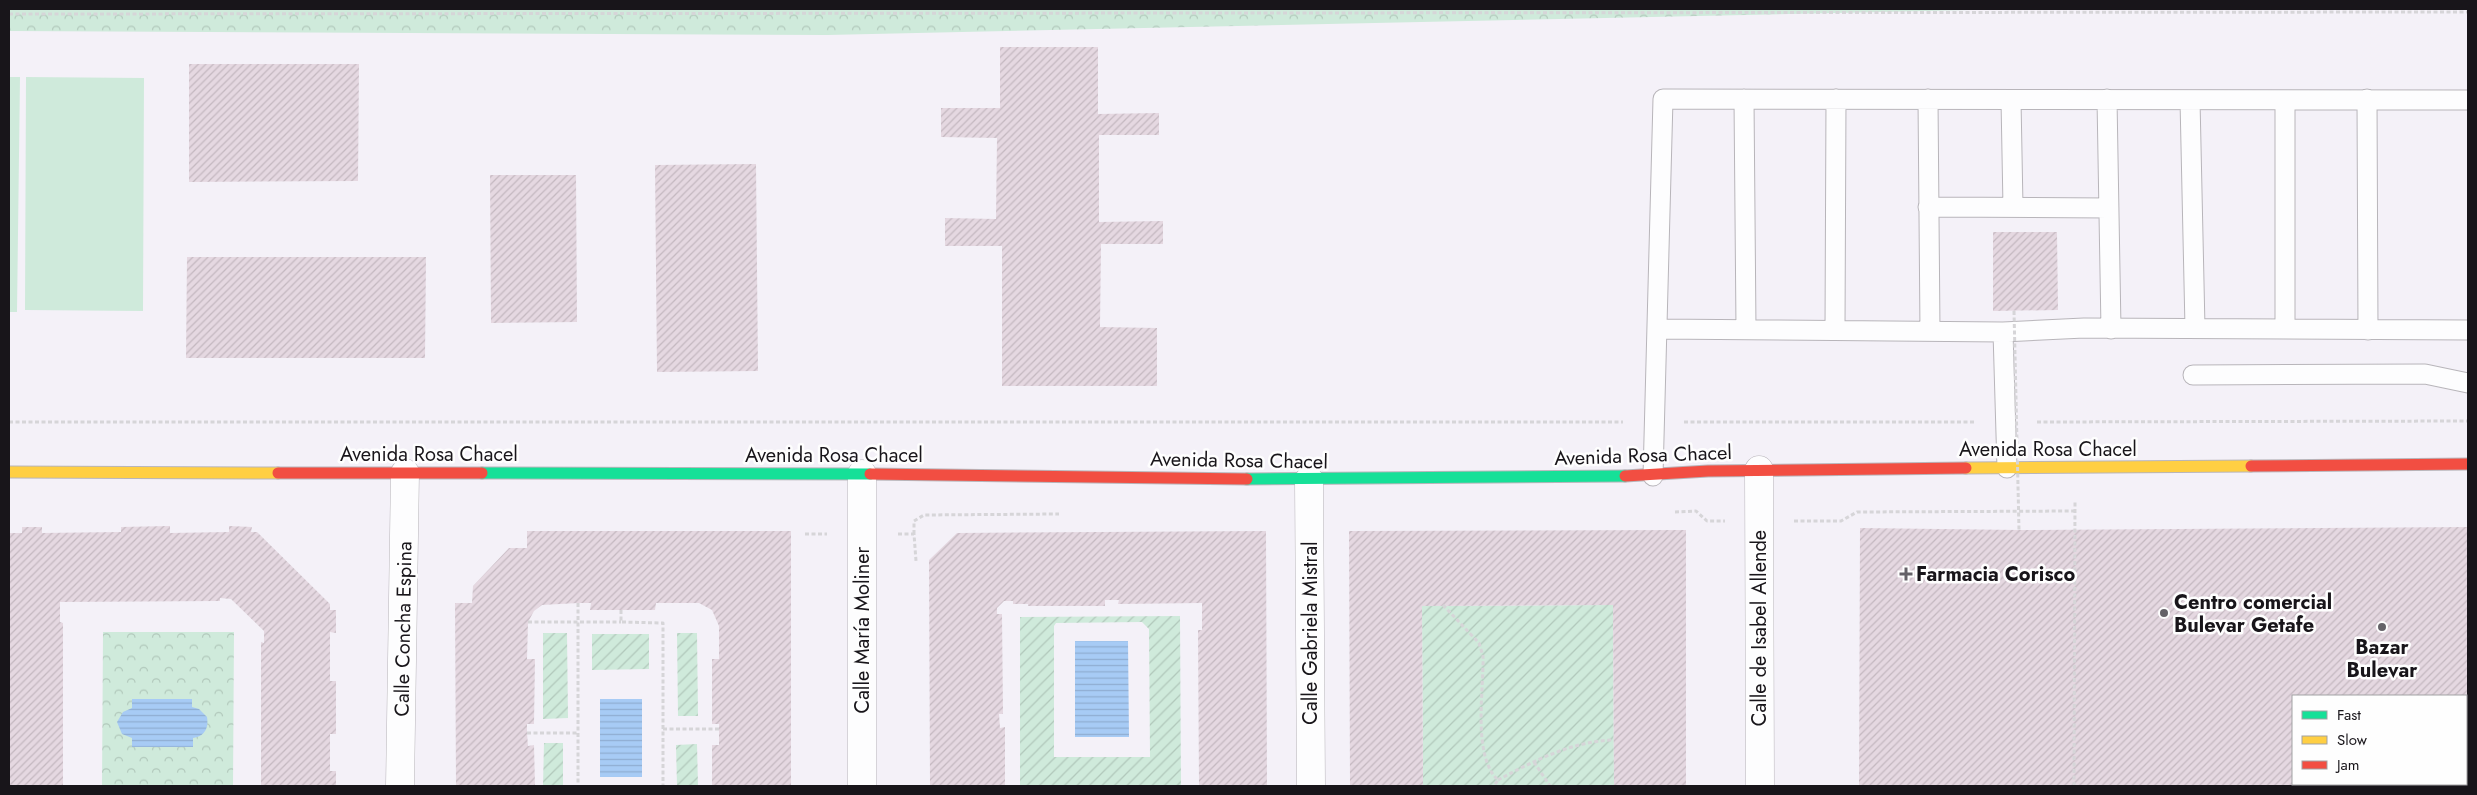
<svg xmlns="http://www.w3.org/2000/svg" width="2477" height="795" font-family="Jost,sans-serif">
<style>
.park{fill:url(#park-crowns)}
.garden{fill:url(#garden-furrows);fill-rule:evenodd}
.pitch{fill:#cfeadb}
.water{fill:url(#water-rules)}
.building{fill:url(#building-hatch);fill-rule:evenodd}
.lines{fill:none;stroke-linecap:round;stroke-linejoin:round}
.lane-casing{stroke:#b8b5ba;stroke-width:21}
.street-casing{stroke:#b8b5ba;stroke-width:29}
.fast-casing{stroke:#b8b5ba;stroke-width:13}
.slow-casing{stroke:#b8b5ba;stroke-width:13}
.jam-casing{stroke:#b8b5ba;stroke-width:13}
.path{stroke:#d6d5d8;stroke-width:3;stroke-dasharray:4 2.5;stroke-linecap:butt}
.lane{stroke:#fdfdfe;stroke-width:19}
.street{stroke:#fdfdfe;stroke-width:28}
.fast{stroke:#16e098;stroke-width:11}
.slow{stroke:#ffcf43;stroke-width:11}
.jam{stroke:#f24e42;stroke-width:11}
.path-bridge{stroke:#d6d5d8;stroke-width:3;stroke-dasharray:4 2.5;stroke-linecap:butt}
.poi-dot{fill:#656268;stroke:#fefefe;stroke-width:2}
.labels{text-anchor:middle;stroke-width:5;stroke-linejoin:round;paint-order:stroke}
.street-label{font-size:20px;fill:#18151a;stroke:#fefefe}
.poi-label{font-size:20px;font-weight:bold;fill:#18151a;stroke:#fefefe;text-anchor:start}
</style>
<defs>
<pattern id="park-crowns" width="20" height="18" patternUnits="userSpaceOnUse" patternTransform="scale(1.25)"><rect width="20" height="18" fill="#cfeadb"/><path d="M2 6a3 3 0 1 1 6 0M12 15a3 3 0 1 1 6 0" fill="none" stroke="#b1c8bb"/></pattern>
<pattern id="garden-furrows" width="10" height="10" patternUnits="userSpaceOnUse" patternTransform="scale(1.25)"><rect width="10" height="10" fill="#cfeadb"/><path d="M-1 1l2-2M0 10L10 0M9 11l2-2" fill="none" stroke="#b1c8bb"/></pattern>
<pattern id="water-rules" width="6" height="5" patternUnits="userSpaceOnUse" patternTransform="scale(1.25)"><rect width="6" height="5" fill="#a7cbf5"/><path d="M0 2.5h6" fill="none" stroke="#8fadd1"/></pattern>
<pattern id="building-hatch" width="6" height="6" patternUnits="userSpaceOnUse" patternTransform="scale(1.25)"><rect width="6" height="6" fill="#e5d8e1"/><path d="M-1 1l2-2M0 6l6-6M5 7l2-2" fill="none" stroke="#c4b8c0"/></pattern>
</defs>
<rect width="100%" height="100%" fill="#f4f1f8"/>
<path class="park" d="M9,9h2008l-1190,26 -818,-4z
M103,632h131l-1,154h-131z"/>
<path class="garden" d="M1613,605l1,181h-191l-1,-180z
M1180,616l1,170h-161v-169zM1142,622l7,7 1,128h-96v-131l2,-3z
M543,633h24l1,85 -25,1z
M677,633h20l1,83h-20z
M592,634h57v35l-57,1z
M544,743h19v43h-20z
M697,744l1,42h-21l-1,-41z"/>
<path class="pitch" d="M9,77h11l-3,235h-8z
M26,77l118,1 -1,233 -118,-1z"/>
<path class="water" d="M1075,641h53l1,96h-54z
M132,699h60v8l7,2 8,8c2,12 -3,19 -14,21v9h-61v-9l-10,-4 -5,-12 6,-10 9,-4z
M600,699h42v78h-42z"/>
<path class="building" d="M1000,47h98v67l61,-1v22h-60v87l64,-1v23h-62l-1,83 57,1v58h-155v-140h-57v-28l51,1 1,-81 -56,-1v-29h59z
M189,64h170l-1,117 -169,1z
M756,164l2,207 -101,1 -2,-207z
M490,175h86l1,147 -86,1z
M1993,232h64l1,78 -65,1z
M187,257h239l-1,101h-239z
M170,526v7l59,-1v-6l23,1 -1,5h6l73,72v6h6v23l-6,-1v49h6v53h-6v37h6v15h-75v-144l3,1v-12l-33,-32 -11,-1v3l-160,1v20l3,1v163h-54v-253h13v-6h20v6l79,-1v-5z
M2468,527v259h-609l1,-258 159,2zM2293,696h173v88h-173z
M1686,530v256h-72l-1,-181 -191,1 1,180h-73l-1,-255z
M527,531h264v255h-79v-41h7v-21h-7v-65h7v-33l-7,-16 -13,-7h-43l-1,7h-65l1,-7h-13l-36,2 -8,6 -6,11 -1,37h8l-1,65h-7v9l1,13 6,-1 1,41h-79l-1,-183h17l1,-17 36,-38h18z
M1266,531l1,255h-68l-1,-156h4v-27l-84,1 1,-4h-14v6h-77v-2h-15v-3h-9l-7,7v6h5l1,100h-4l1,14 5,-1v59h-75l-1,-226 28,-27z"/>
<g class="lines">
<g class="lane-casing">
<path id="lane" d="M1744,99l2,230
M1928,99l2,232
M2107,99l4,230
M2367,99l1,231
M2011,100l2,107
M2190,100l5,228
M2285,100v229
M1928,207l181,1
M1657,329l346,3
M1835,330l1,-231
M2193,375l232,-1 43,9
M2007,468l-4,-136 81,-4 384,2
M1653,476l10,-377 805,1"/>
</g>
<g class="street-casing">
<path id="street" d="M1759,470l1,316
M1309,480l2,306
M400,786l5,-313
M862,786v-312"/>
</g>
<g class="fast-casing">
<path id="fast" d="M482,473l388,1
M1247,479l378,-3"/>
</g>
<g class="slow-casing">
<path id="slow" d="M1966,468l285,-2
M9,472l269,1"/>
</g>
<g class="jam-casing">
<path id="jam" d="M2251,466l217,-2
M278,473h204
M870,474l377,5
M1625,476l83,-5 258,-3"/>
</g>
<path class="path" d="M9,14l2459,-2
M9,422h1614
M1684,422h292
M2037,422l431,-1
M1675,512l21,-1 11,10h18
M1794,521h47l16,-9 218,-1
M805,534h22
M898,534h16l2,27
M914,534v-13l10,-6 135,-1
M578,603v183
M1443,605l36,38 4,13c1,34 -11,100 15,124l-4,6
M621,610v12l42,1v163
M528,622h93
M663,729h56
M527,733h51
M1534,762l16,24
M1498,780c35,-19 75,-39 116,-40
M2074,786l1,-285"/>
<use href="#lane" class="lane"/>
<use href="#street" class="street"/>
<use href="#fast" class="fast"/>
<use href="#slow" class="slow"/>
<use href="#jam" class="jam"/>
<path class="path-bridge" d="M2014,311l5,219"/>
</g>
<g class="poi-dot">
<path d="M1903.5 566.5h5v5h5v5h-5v5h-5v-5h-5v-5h5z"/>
<circle cx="2164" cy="613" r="5"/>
<circle cx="2382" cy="627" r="5"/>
</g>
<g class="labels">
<g class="street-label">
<text x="2048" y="456">Avenida Rosa Chacel</text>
<text x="429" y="461">Avenida Rosa Chacel</text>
<text x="834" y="462">Avenida Rosa Chacel</text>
<text transform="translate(1643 455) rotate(-2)" y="7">Avenida Rosa Chacel</text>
<text transform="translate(1239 460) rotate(1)" y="7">Avenida Rosa Chacel</text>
<text transform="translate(1759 628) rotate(-90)" y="7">Calle de Isabel Allende</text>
<text transform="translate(403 629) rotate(-89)" y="7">Calle Concha Espina</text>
<text transform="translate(862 630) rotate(-90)" y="7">Calle María Moliner</text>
<text transform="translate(1310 633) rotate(-90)" y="7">Calle Gabriela Mistral</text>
</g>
<g class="poi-label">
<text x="1916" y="581">Farmacia Corisco</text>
<text x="2174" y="609">Centro comercial<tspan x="2174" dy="23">Bulevar Getafe</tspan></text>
<text x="2382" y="654" text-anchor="middle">Bazar<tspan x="2382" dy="23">Bulevar</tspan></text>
</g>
</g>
<rect width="2477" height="795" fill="none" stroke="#18151a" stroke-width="20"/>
<rect x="2292" y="695" width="175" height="90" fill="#fefefe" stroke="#a2a1a3"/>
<rect x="2302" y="711" width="25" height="8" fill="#16e098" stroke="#a2a1a3"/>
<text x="2337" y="720" font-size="15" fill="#18151a">Fast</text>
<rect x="2302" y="736" width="25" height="8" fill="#ffcf43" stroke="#a2a1a3"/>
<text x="2337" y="745" font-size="15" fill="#18151a">Slow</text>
<rect x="2302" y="761" width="25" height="8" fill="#f24e42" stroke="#a2a1a3"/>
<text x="2337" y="770" font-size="15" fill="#18151a">Jam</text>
</svg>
